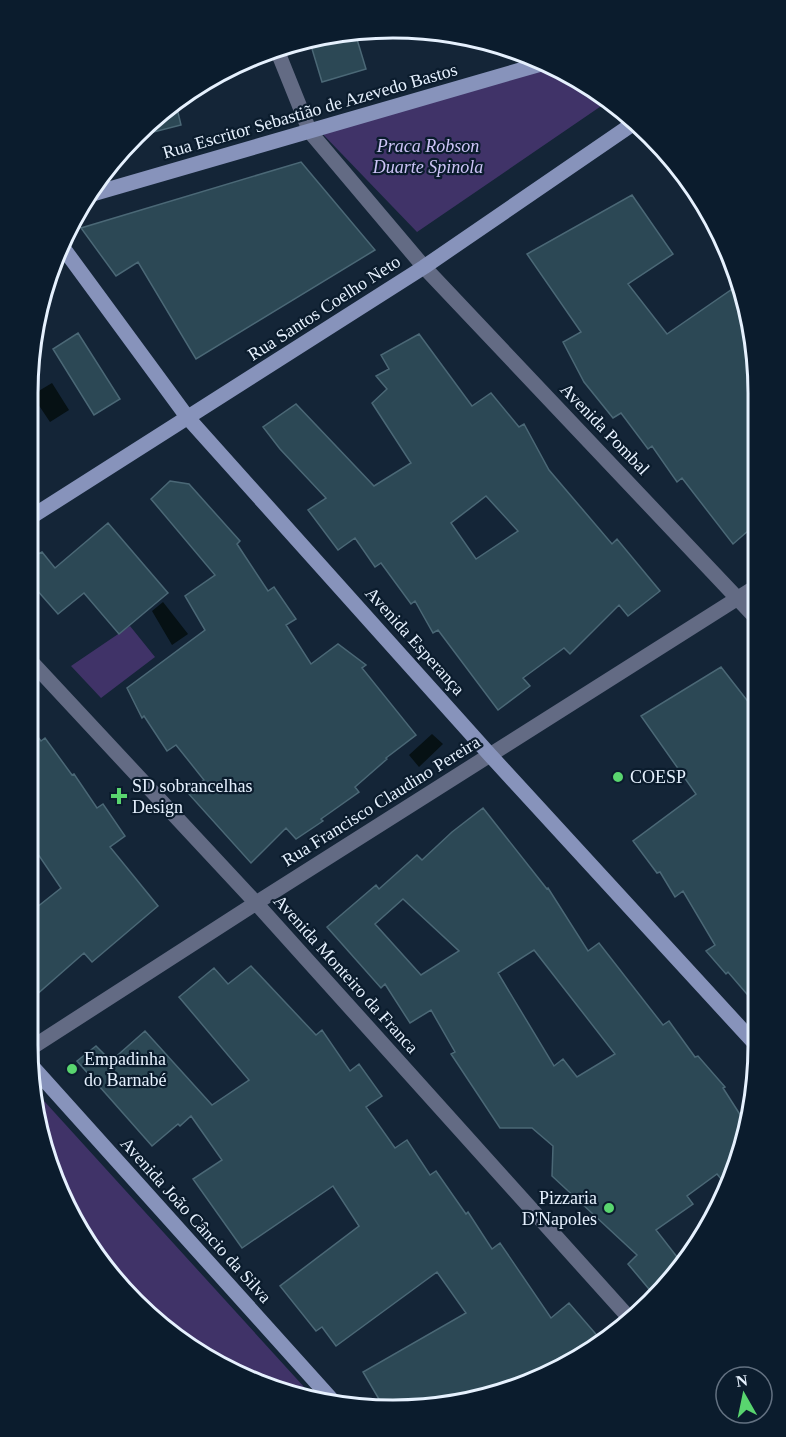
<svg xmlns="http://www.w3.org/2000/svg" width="786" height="1437" font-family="Georgia,serif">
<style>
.green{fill:#403368}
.water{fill:#061114}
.building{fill:#2c4855;stroke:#4b6876;stroke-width:1.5;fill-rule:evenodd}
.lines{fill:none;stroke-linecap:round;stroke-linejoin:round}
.minor{stroke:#636b84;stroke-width:15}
.secondary{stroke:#8793bb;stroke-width:15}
.poi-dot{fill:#59d56f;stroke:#0b1c2d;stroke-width:2}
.labels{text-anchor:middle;stroke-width:4.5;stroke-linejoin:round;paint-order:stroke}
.street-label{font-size:18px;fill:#e6f1fe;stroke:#0b1c2d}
.park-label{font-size:18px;font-style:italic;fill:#cdc4f7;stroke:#0b1c2d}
.poi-label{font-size:18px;fill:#e6f1fe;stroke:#0b1c2d;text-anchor:start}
.rim{fill:none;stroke:#e6f1fe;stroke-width:3}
</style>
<rect width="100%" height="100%" fill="#142537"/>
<path class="green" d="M553,68l23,8 34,24 -193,132 -103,-107z
M130,626l25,31 -54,41 -30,-32z
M35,1091l280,308 -16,-1 -109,-49 -87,-82 -56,-105z"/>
<path class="water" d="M52,383l17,27 -19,12 -18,-27z
M163,602l25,32 -16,11 -20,-34z
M432,734l11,10 -24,23 -10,-12z"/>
<path class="building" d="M356,36l10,33 -44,13 -13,-43z
M175,100l6,25 -39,10 28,-32z
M301,162l74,88 -179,109 -58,-97 -22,14 -35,-48z
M632,195l41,59 -45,30 39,50 74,-51 15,63v178l-23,20 -51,-66 -5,4 -25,-36 -4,3 -27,-36 -8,5 -29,-36 -21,-40 18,-10 -54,-78z
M78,333l42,66 -26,16 -41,-66z
M419,334l53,72 19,-13 28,34 5,-3 25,46 63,74 5,-5 43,52 -32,25 -9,-11 -49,49 -6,-6 -41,30 7,8 -32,24 -60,-80 -5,3 -18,-32 -4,3 -30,-41 -6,4 -20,-29 -17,12 -30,-40 18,-12 -46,-49 -17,-22 33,-23 78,82 37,-23 -39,-60 15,-14 -11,-13 13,-7 -8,-14zM486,496l32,35 -42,28 -25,-36z
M170,481l19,3 51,57 -3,3 31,47 6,-4 22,32 -10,6 25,39 27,-20 28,21 -4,3 54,67 -30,23 1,1 -32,28 4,5 -38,27 2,2 -27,18 -10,-11 -35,35 -64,-71 17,-12 -28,-35 -9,6 -23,-35 -2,2 -15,-30 78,-58 -20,-34 30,-21 -64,-76z
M108,523l60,70 -49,41 -35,-41 -26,21 -30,-34v-21l14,-7 13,16z
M721,667l36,46 1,294 -30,-35 -2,2 -20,-23 9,-6 -32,-54 -8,6 -15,-25 -3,1 -24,-32 63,-47 -55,-78z
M27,723l14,18 4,-3 27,37 2,-1 23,34 6,-4 22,32 -15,11 48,59 -66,56 -8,-9 -57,50v-88l34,-27 -34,-50z
M483,808l64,81 1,-1 40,63 11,-8 64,82 6,-4 26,36 3,-1 27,31 -2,1 25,39 -2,12 -19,47 -10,-12 -30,22 6,8 -37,26 25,32 -27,33 -26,-31 9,-9 -85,-79 1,-30 -21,-18h-32l-49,-74 4,-2 -24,-42 -21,13 -25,-39 -4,4 -54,-61 49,-42 3,4 38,-34 5,5 30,-28zM403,899l56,52 -38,24 -46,-51zM534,950l81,104 -38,23 -14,-18 -9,7 -56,-93z
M251,966l65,69 6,-5 28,41 9,-7 23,32 -16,11 29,41 12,-8 23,35 6,-4 30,43 2,-2 24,37 8,-6 51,75 18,-15 32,37 -68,42 -116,27 -34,-3 -20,-34 103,-59 -29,-41 -101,74 -14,-19 -6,4 -36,-45 79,-60 -26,-40 -91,62 -49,-69 29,-19 -31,-44 -11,10 -2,-2 -26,22 -75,-85 19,-15 15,15 34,-30 67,74 37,-25 -70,-83 35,-29 14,16z"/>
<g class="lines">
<path class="minor" d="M277,50l33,82 114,135 333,352
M27,657l229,246 376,418
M28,1050l228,-147 501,-317"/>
<path class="secondary" d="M89,195l452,-131
M61,245l127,173 302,337 268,292
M28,519l396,-252 213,-146
M31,1065l302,336"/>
</g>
<g class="poi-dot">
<circle cx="618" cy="777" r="6"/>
<path d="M116 787h6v6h6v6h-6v6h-6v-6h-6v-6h6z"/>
<circle cx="72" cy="1069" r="6"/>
<circle cx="609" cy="1208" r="6"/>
</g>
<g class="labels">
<g class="street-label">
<text transform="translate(310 111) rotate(-16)" y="6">Rua Escritor Sebastião de Azevedo Bastos</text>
<text transform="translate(324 308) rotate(-33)" y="6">Rua Santos Coelho Neto</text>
<text transform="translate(605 429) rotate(46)" y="6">Avenida Pombal</text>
<text transform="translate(415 641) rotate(48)" y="6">Avenida Esperança</text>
<text transform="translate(381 801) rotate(-32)" y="6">Rua Francisco Claudino Pereira</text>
<text transform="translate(346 974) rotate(48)" y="6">Avenida Monteiro da Franca</text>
<text transform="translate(196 1220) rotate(48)" y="6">Avenida João Câncio da Silva</text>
</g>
<g class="park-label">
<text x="428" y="152">Praca Robson<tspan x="428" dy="21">Duarte Spinola</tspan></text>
</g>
<g class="poi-label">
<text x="630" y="783">COESP</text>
<text x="132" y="792">SD sobrancelhas<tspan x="132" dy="21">Design</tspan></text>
<text x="84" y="1065">Empadinha<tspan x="84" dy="21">do Barnabé</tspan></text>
<text x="597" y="1204" text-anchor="end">Pizzaria<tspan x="597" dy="21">D'Napoles</tspan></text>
</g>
</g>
<path d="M0 0H786V1437H0ZM393 38H393A355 355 0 0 1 748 393V1045A355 355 0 0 1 393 1400H393A355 355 0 0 1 38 1045V393A355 355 0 0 1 393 38Z" fill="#0b1c2d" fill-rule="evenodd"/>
<path class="rim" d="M393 38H393A355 355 0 0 1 748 393V1045A355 355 0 0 1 393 1400H393A355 355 0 0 1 38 1045V393A355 355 0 0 1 393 38Z"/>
<g transform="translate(744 1395) rotate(351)"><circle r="28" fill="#0b1c2d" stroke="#637181" stroke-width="1.5"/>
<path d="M0-4.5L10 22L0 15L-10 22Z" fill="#59d56f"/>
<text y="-9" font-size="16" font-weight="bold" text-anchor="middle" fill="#e6f1fe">N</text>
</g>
</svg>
